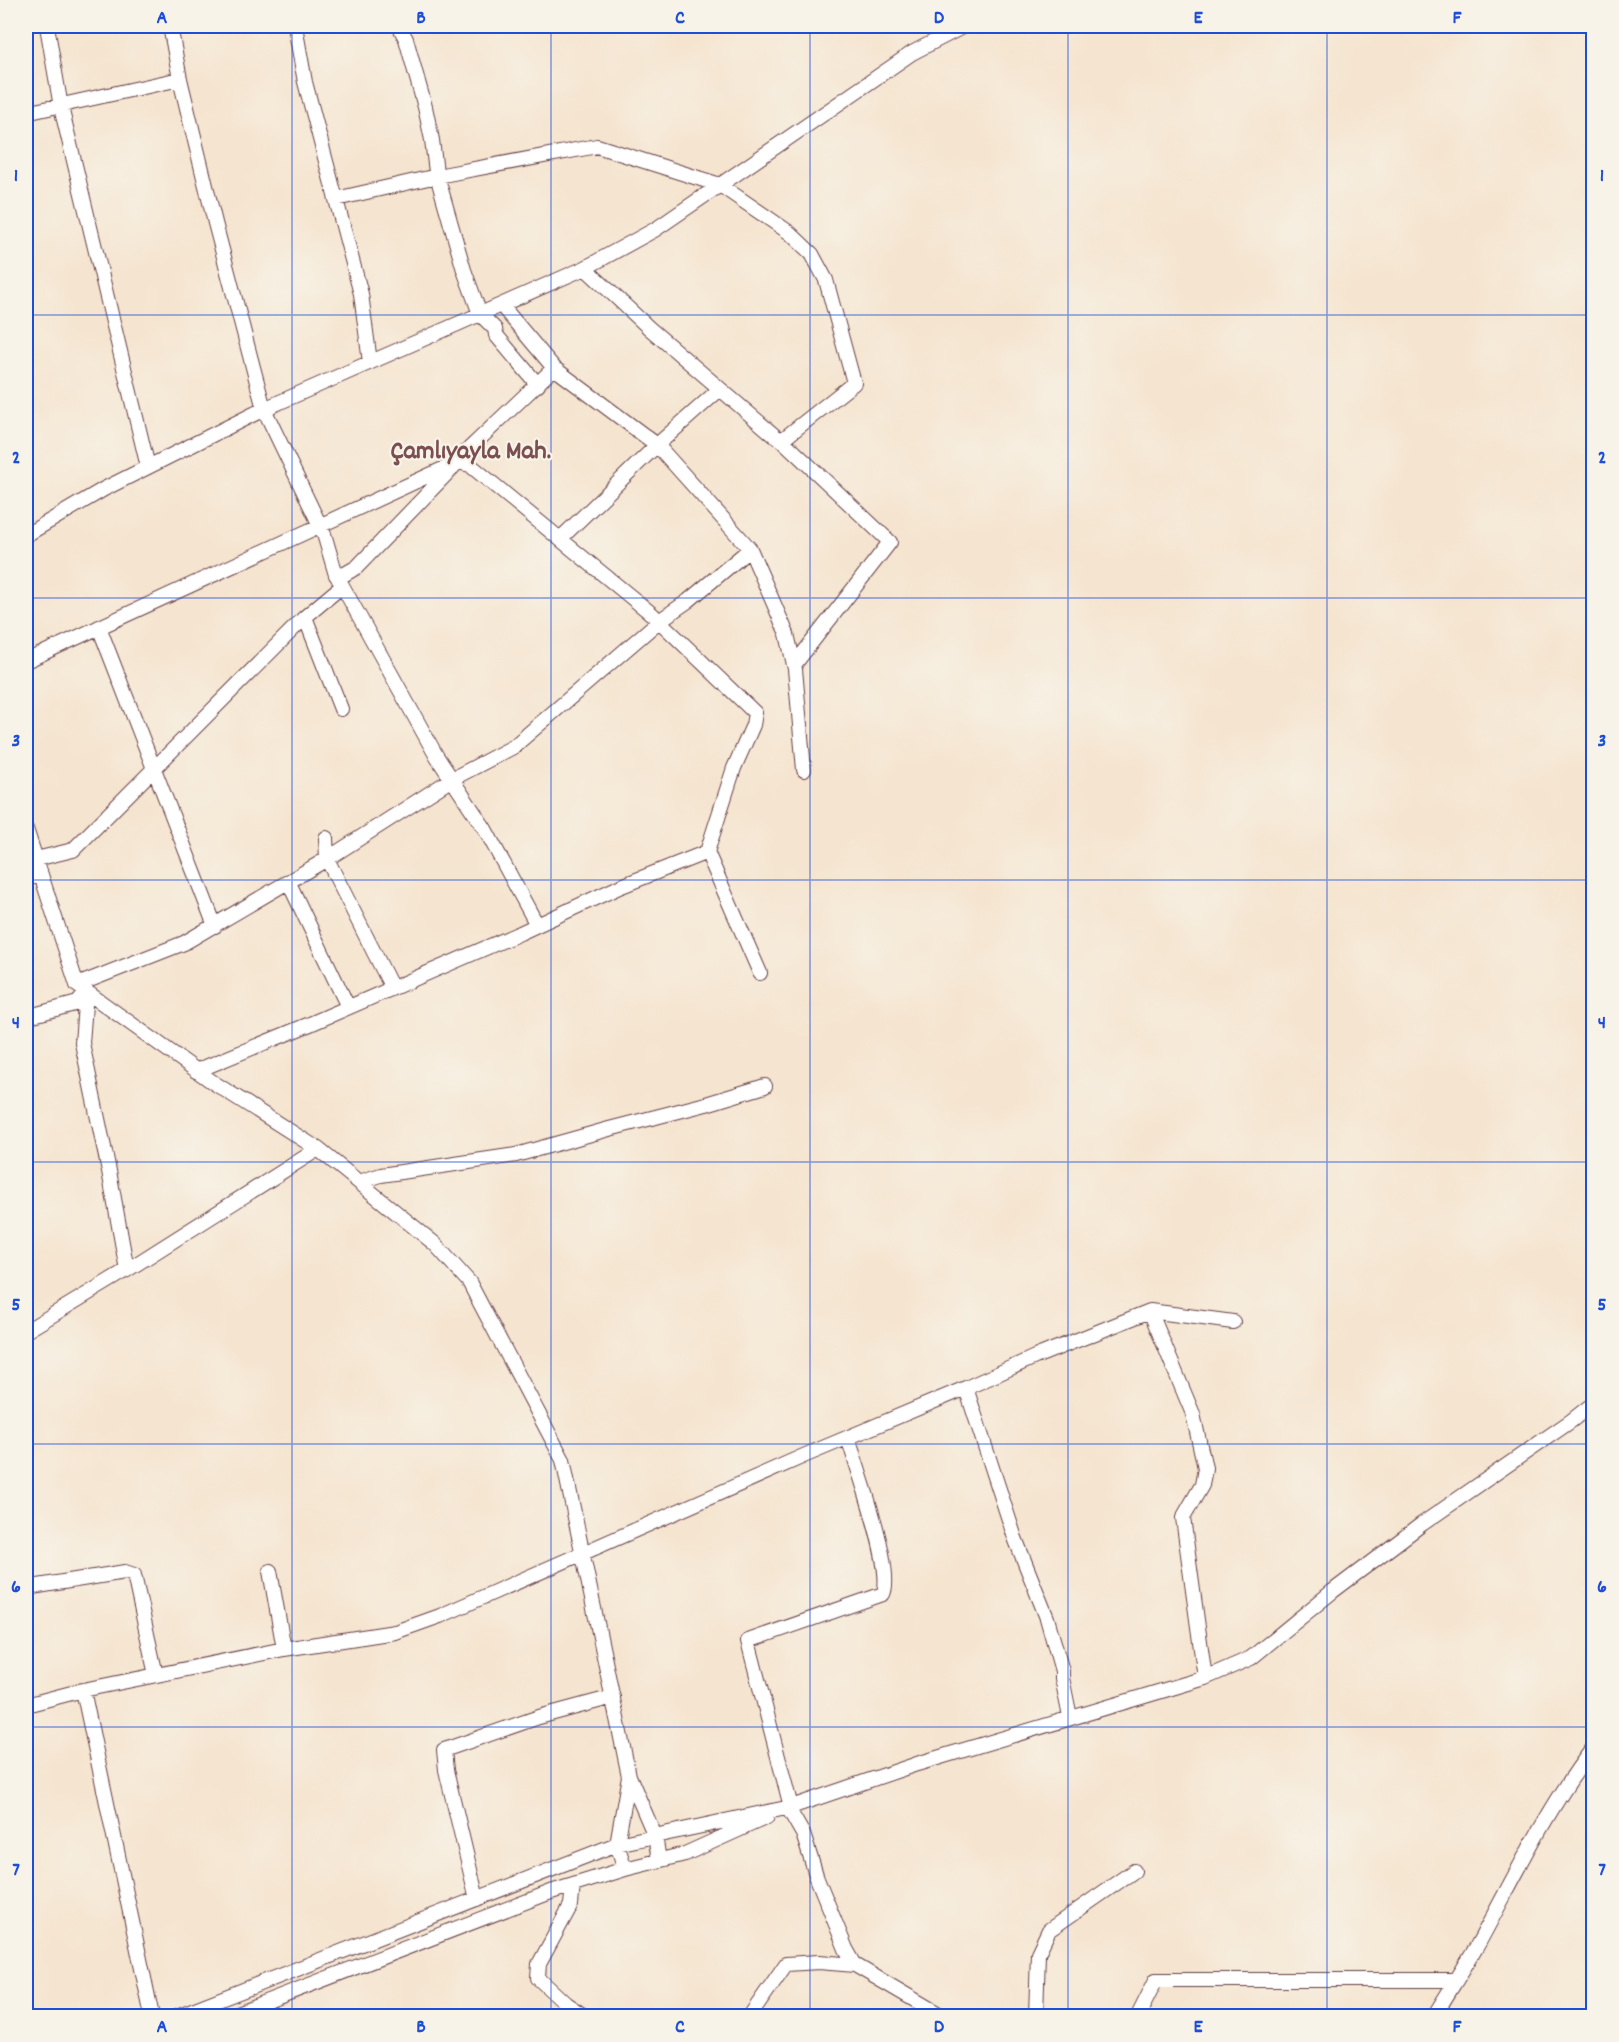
<svg xmlns="http://www.w3.org/2000/svg" width="1619" height="2042" font-family="Dekko,sans-serif">
<style>
.lines{fill:none;stroke-linecap:round;stroke-linejoin:round}
.minor-casing{stroke:#643d44;stroke-width:16}
.minor{stroke:#fff;stroke-width:14}
.grid{fill:none;stroke:#1d4ed8;stroke-width:1.5;stroke-opacity:0.55}
.labels{text-anchor:middle;stroke-width:4.5;stroke-linejoin:round;paint-order:stroke}
.district-label{font-size:27px;font-weight:bold;fill:#7b4e51;stroke:#f7f3e8}
.neatline{fill:none;stroke:#1d4ed8;stroke-width:2}
.grid-label{font-size:20px;text-anchor:middle;font-weight:bold;fill:#1d4ed8}
</style>
<rect width="100%" height="100%" fill="#f7f3e8"/>
<filter id="ink" filterUnits="userSpaceOnUse"><feTurbulence type="fractalNoise" baseFrequency=".0167" numOctaves="2"/><feDisplacementMap in="SourceGraphic" scale="12" xChannelSelector="R" yChannelSelector="G"/><feConvolveMatrix kernelMatrix="1 2 1 2 8 2 1 2 1" color-interpolation-filters="sRGB"/></filter>
<filter id="wash" filterUnits="userSpaceOnUse"><feTurbulence type="fractalNoise" baseFrequency=".008" numOctaves="4" result="noise"/><feDisplacementMap in="SourceGraphic" scale="24" xChannelSelector="R" yChannelSelector="G"/><feGaussianBlur stdDeviation="1.35" result="paint"/><feColorMatrix in="noise" values="0 0 0 0 0 0 0 0 0 0 0 0 0 0 0 0 0 1.4 0 .05"/><feComposite in="paint" operator="in"/></filter>
<g filter="url(#wash)">
<rect width="100%" height="100%" fill="#f5e4cf"/>
</g>
<g filter="url(#ink)">
<g class="lines">
<g class="minor-casing">
<path id="minor" d="M47,26l14,81 87,360
M170,26l10,53 35,144 49,186 60,125 12,41 9,-1 12,-7 101,-105 12,3 90,74 97,-94 93,104 37,85 8,35 9,101
M295,26l10,56 56,212 9,68
M399,26l7,13 19,68 7,33 4,32 28,98 16,44 15,15 1,6 42,50
M26,113l154,-34
M336,199l101,-23 160,-30 123,39 70,48 22,21 14,26 28,103 -72,57 -7,-4 -126,-108 -64,-60
M554,368l103,77 63,-56
M782,440l108,102 -96,123
M26,535l78,-46 160,-80 321,-141 71,-39 256,-176 52,-27
M560,539l93,76 102,98 -2,12 -19,43 -27,84 53,121
M338,578l99,179 48,72 52,96
M305,617l36,92
M99,627l116,299
M26,661l432,-199 12,-14 84,-80 -53,-63
M26,829l51,156 137,98 104,66 117,95 34,38 94,178 66,316 26,60 4,24
M36,859l37,-9 232,-233 37,-31
M26,879l15,-4
M289,883l59,124
M77,985l107,-42 143,-84 -1,-21
M392,988l-65,-129 125,-80 61,-32 146,-126 29,-20 62,-52
M86,992l-4,51 27,128 18,99
M26,1017l52,-14 8,-11
M196,1071l114,-47 210,-91 99,-46 88,-35
M359,1182l22,-7 135,-20 93,-26 97,-25 59,-18
M1150,1311l43,103 12,54 -3,17 -19,33 22,160
M26,1331l101,-61 191,-121
M966,1388l49,150 32,80 15,53v7l8,39
M270,1571l14,78 111,-17 45,-16 366,-161 160,-67 69,-31 115,-46 83,11
M26,1588l99,-16 9,3 22,100
M83,1690l69,326
M26,1705l57,-15 201,-41
M791,1807l-43,-166 135,-47c12,-23 -26,-127 -35,-156
M788,1808l15,26 14,44 29,71 9,16 87,51
M625,1869l-8,-25 12,-68
M573,1885l-2,20 -32,59 -1,14 28,26 18,12
M477,1899l-31,-129 -2,-20 95,-33 74,-20
M177,2016l440,-172 174,-37 126,-43 288,-86 46,-20 82,-67 89,-67 149,-103 23,-18
M229,2016l322,-124 74,-23 60,-15 82,-37
M750,2016l36,-52 33,-2 36,3
M1036,2016l2,-63 11,-23 85,-59
M1138,2016l18,-36h300
M1434,2016c14,-23 29,-46 43,-70 37,-67 70,-138 117,-199"/>
</g>
<use href="#minor" class="minor"/>
</g>
</g>
<path class="grid" d="M292,26v1990M551,26v1990M810,26v1990M1068,26v1990M1327,26v1990M26,315h1568M26,598h1568M26,880h1568M26,1162h1568M26,1444h1568M26,1727h1568"/>
<g class="labels">
<g class="district-label">
<text x="471" y="458">Çamlıyayla Mah.</text>
</g>
</g>
<rect width="1619" height="2042" fill="none" stroke="#f7f3e8" stroke-width="66"/>
<rect x="33" y="33" width="1553" height="1976" class="neatline"/>
<g class="grid-label">
<text x="162" y="23">A</text>
<text x="421" y="23">B</text>
<text x="680" y="23">C</text>
<text x="939" y="23">D</text>
<text x="1198" y="23">E</text>
<text x="1457" y="23">F</text>
<text x="16" y="181">1</text>
<text x="1602" y="181">1</text>
<text x="16" y="463">2</text>
<text x="1602" y="463">2</text>
<text x="16" y="746">3</text>
<text x="1602" y="746">3</text>
<text x="16" y="1028">4</text>
<text x="1602" y="1028">4</text>
<text x="16" y="1310">5</text>
<text x="1602" y="1310">5</text>
<text x="16" y="1592">6</text>
<text x="1602" y="1592">6</text>
<text x="16" y="1875">7</text>
<text x="1602" y="1875">7</text>
<text x="162" y="2032">A</text>
<text x="421" y="2032">B</text>
<text x="680" y="2032">C</text>
<text x="939" y="2032">D</text>
<text x="1198" y="2032">E</text>
<text x="1457" y="2032">F</text>
</g>
</svg>
